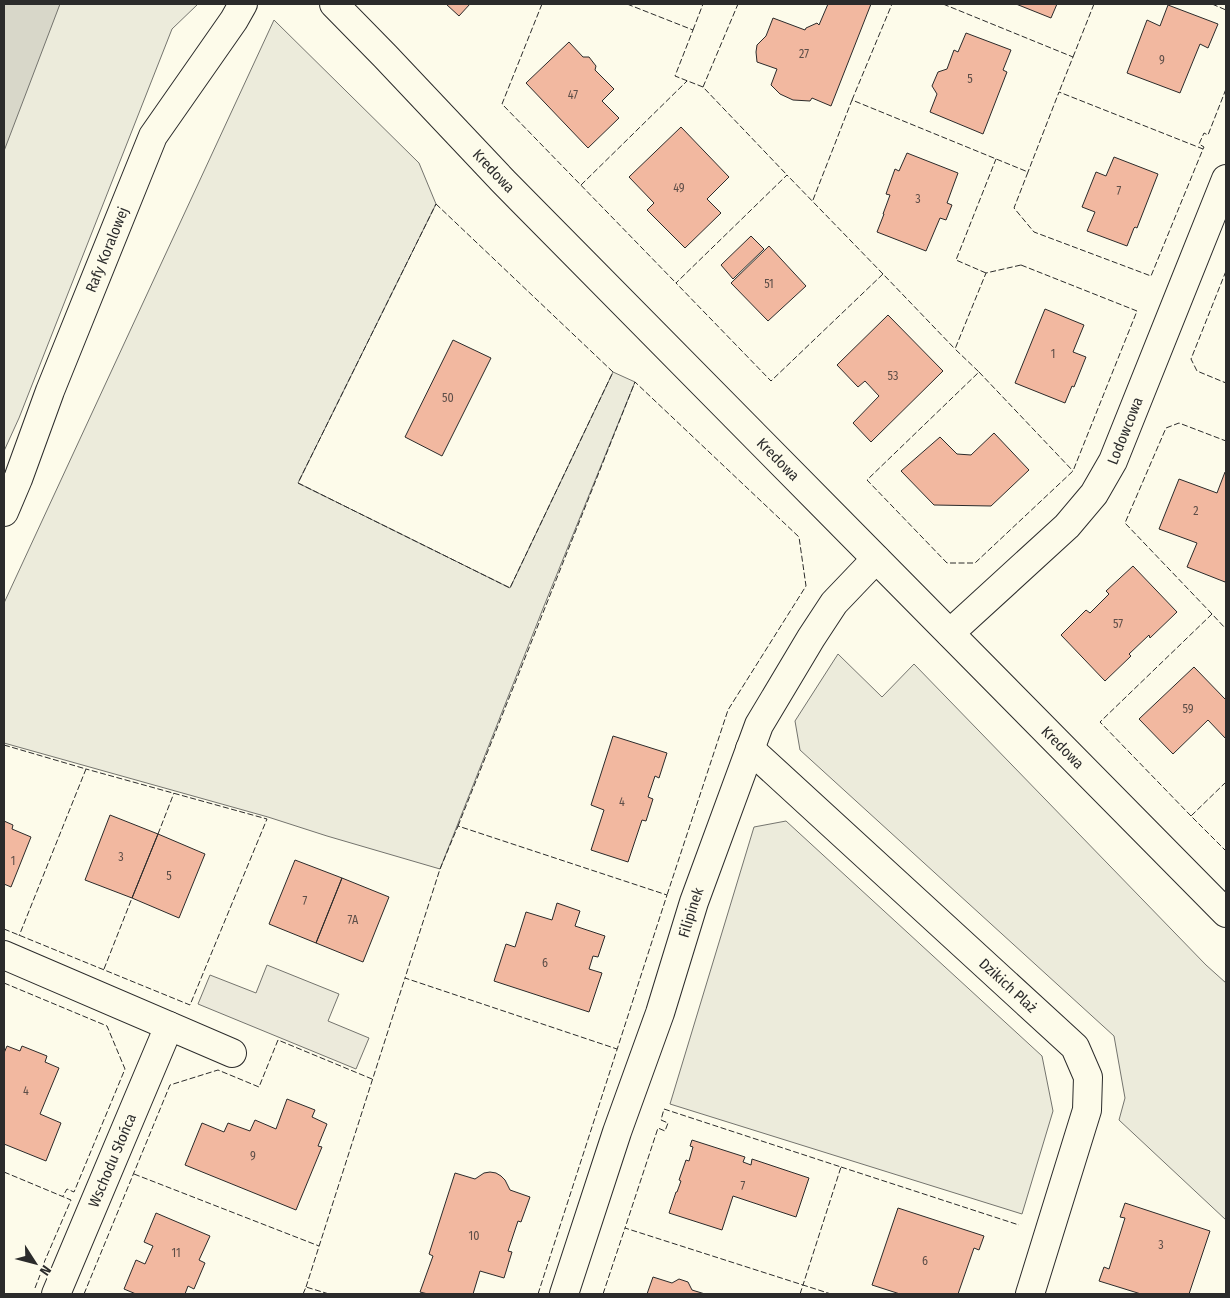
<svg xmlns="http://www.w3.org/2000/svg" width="1230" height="1298" font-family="'Fira Sans Condensed',sans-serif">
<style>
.green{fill:#ecebdb;stroke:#74746e}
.parking{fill:#eceadb;stroke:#74746e}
.water{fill:#d8d7c9;stroke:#74746e}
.building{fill:#f2b8a0;stroke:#2b2b2b}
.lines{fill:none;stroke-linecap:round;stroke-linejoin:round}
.minor-casing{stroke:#2b2b2b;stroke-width:30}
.minor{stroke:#fdfbea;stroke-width:28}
.fence{stroke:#2b2b2b;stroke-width:1;stroke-dasharray:6 2.5;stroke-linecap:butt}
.labels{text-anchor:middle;stroke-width:4;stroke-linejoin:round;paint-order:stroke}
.number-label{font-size:12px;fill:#5d4e48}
.street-label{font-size:15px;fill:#2b2b2b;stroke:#fdfbea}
</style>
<rect width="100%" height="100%" fill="#fdfbea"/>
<path class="green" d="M4,4h194l-26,25 -153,389 -15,33z
M274,20l145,143 17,41 -138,279 212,105 103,-216 22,10 -91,224 -104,263 -113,-33 -59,-19 -264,-74v-140z
M838,654l44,43 32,-33 292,301 20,18v237l-107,-100 6,-22 -11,-62 -314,-286 -5,-29z
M786,821l256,235 11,55 -31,103 -352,-110 84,-277z"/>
<path class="parking" d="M267,965l72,29 -11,27 41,17 -13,31 -158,-65 12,-29 46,18z"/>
<path class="water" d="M4,4h56l-56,147z"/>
<path class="building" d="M446,4h24l-11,12z
M828,4h43l-40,102 -19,-8 -2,3 -17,-1 -13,-6 -9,-9 6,-16 -20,-7 -1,-10 1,-7 9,-9 7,-18 32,12 1,-2 11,-5 2,2z
M1016,4h41l-6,14z
M1168,5l50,19 -10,24 -8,-4 -20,49 -53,-20 20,-53 13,6z
M966,33l45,17 -8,20 4,2 -24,62 -53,-22 7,-18 -5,-8 6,-14 9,-3 7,-19 4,2z
M569,42l14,15h6l7,9 -1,4 19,19 -12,12 17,17 -31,30 -62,-65z
M681,127l48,50 -22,22 14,14 -36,35 -38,-38 7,-7 -25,-26z
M907,153l51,20 -11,30 5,2 -6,15 -6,-2 -14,33 -49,-19 7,-18h-1l7,-19 -4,-1 9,-25 4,2z
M1114,157l44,17 -21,54 -2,-1 -1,1 -7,18 -40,-15 8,-19 -13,-5 14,-35 10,4z
M751,236l13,13 -31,30 -12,-14z
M769,246l37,40 -38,35 -37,-38z
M1045,309l39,16 -11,27 13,5 -12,30 -2,-1 -7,17 -50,-20z
M888,315l55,56 -72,71 -18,-19 26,-27 -14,-15 -7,6 -21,-22z
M453,340l38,18 -49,98 -37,-19z
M994,433l35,37 -38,36 -57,-1 -33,-34 39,-34 17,17 14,1z
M1225,472h1v107l-1,3 -38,-15 10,-24 -38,-14 20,-50 38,14z
M1133,566l44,46 -27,26 -1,-3 -20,19 2,2 -26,25 -44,-46 25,-25 4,3 19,-19 -3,-3z
M1194,667l31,32 1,-1v41l-18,-19 -35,34 -34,-35z
M613,736l54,17 -8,25 -4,-2 -7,21 5,2 -7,22 -4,-1 -14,42 -37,-12 13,-40 -13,-5z
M110,815l48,19 -26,64 -47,-18z
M4,821l9,4 -1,4 19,8 -20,50 -7,-3z
M158,834l47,20 -26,64 -47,-20z
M295,860l47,18 -26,65 -47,-19z
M342,878l47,19 -26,65 -47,-19z
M557,903l23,8 -5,15 30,10 -7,21 -5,-1 -4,13 13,4 -13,39 -95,-31 12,-37 9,3 11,-35 26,8z
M7,1046l13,5 2,-5 25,10 -2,6 14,6 -19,46 21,9 -15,38 -42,-17v-91z
M287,1099l28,11 -3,7 15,7 -9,22 4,1 -26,63 -111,-45 17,-42 22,9 4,-9 22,8 5,-11 21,9z
M692,1140l53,17 -2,5 8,3 1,-6 57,19 -13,39 -63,-21 -11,34 -53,-17 7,-21h1l4,-11 -2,-1 7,-20 3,1 4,-14 -3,-1z
M490,1172l6,1 5,3 4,4 5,10 20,7 -9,25 -3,-1 -10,30 4,1 -8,26 -24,-7 -7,23h-45l-8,-2 13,-36 -4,-2 26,-81 20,6 9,-6z
M1125,1203l85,28 -21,63h-48l-42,-13 5,-14 5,2 16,-51 -5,-1z
M898,1208l86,28 -5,14 -5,-2 -16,46h-58l-28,-9z
M156,1213l54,23 -11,24 6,3 -11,26 -6,-3 -3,8h-49l-12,-5 12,-29 9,4 8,-18 -9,-4z
M653,1277l19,6 7,-4 9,3 4,8 13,4h-58z"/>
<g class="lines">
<g class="minor-casing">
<g id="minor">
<path id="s1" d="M334,4l51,52 118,125 723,732"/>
<path id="s2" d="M4,512l14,-33 32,-88 103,-255 81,-116 9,-16"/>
<path id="s3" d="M950,633l117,-107 27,-32 19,-33 113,-282"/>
<path id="s4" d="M750,749l325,298 13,30 -1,33 -57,184"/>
<path d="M4,955l228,98"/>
<path id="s5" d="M56,1294l113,-268"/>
<path id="s6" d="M564,1294l53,-162 43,-119 34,-111 65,-177 52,-87 23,-35 42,-44"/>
</g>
</g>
<use href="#minor" class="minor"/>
<path class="fence" d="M542,4l-40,100 174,179
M627,4l66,26 -18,46 28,11 84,88
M943,4l130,53 -14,35
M1212,4l14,6
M693,30l10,-26
M1073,57l21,-53
M703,87l35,-83
M852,100l40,-96
M1203,149l1,-2 -5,-3 5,-11 4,2 18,-46
M581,185l106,-104
M813,200l39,-100 176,72 -14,36 20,24 117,44 52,-127 -144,-57 -31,80
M436,204l177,168 -103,216 -212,-105z
M1021,265l116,46 -64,160 -98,92h-28l-80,-83 112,-108 -24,-23 31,-76z
M1226,271l-35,88 6,12 29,12
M986,273l-30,-13 40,-101
M883,274l-96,-99 -111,108 95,98 112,-107 72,75
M979,372l94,99
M1212,614l-87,-91 41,-95 13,-5 47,18
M4,745l82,24 -67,167
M1226,782l-35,34 35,35
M1191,816l-91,-94 112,-108 14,15
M458,826l177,-444 164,155 7,49 -78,124 -61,185
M158,834l16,-41
M4,929l186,76 77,-186 -181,-50
M104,969l28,-71
M4,983l103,43 18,43 -51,123 -7,-3 -4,7
M664,1109l177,58 -38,118 -178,-57 33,-100 7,3 3,-8 -7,-3z
M841,1167l178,58
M4,1172l67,28 -28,65
M134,1174l185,72
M306,1287l99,-309
M35,1288l5,-13
M84,1294l86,-209 48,-15 41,17 19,-47 94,39
M303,1294l3,-7 23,7
M538,1294l129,-399 -209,-69 -18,43 -35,109 212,71
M603,1294l22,-66
M800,1294l3,-9 28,9"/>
</g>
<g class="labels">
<g class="number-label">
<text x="804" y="58">27</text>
<text x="1162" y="64">9</text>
<text x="970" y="83">5</text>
<text x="573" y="99">47</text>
<text x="679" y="192">49</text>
<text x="1119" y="195">7</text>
<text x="918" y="203">3</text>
<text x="769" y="288">51</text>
<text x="1053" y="358">1</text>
<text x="893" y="380">53</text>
<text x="448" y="402">50</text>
<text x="1196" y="515">2</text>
<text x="1118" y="628">57</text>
<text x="1188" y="713">59</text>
<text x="622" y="806">4</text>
<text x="121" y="861">3</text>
<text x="13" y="865">1</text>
<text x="169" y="880">5</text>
<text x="305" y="905">7</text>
<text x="353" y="924">7A</text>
<text x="545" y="967">6</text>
<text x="26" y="1095">4</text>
<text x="253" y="1160">9</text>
<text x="743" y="1190">7</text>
<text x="474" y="1240">10</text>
<text x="1161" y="1249">3</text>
<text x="176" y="1257">11</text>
<text x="925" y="1265">6</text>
</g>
<g class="street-label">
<text dy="5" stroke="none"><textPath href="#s1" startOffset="231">Kredowa</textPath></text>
<text dy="5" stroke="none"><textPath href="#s2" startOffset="282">Rafy Koralowej</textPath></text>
<text dy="5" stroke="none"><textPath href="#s3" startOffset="271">Lodowcowa</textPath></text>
<text dy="5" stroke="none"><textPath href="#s1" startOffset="636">Kredowa</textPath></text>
<text dy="5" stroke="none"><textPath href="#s1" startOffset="1041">Kredowa</textPath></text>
<text dy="5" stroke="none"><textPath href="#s6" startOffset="402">Filipinek</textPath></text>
<text dy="5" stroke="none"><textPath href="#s4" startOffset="350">Dzikich Plaż</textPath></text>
<text dy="5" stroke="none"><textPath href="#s5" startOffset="145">Wschodu Słońca</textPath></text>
</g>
</g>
<rect width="1230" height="1298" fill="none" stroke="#2b2b2b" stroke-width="10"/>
<g transform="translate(35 1263) rotate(126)" stroke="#fdfbea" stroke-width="4" paint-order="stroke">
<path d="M0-4L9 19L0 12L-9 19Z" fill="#2b2b2b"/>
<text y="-8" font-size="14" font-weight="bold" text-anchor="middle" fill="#2b2b2b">N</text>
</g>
</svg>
